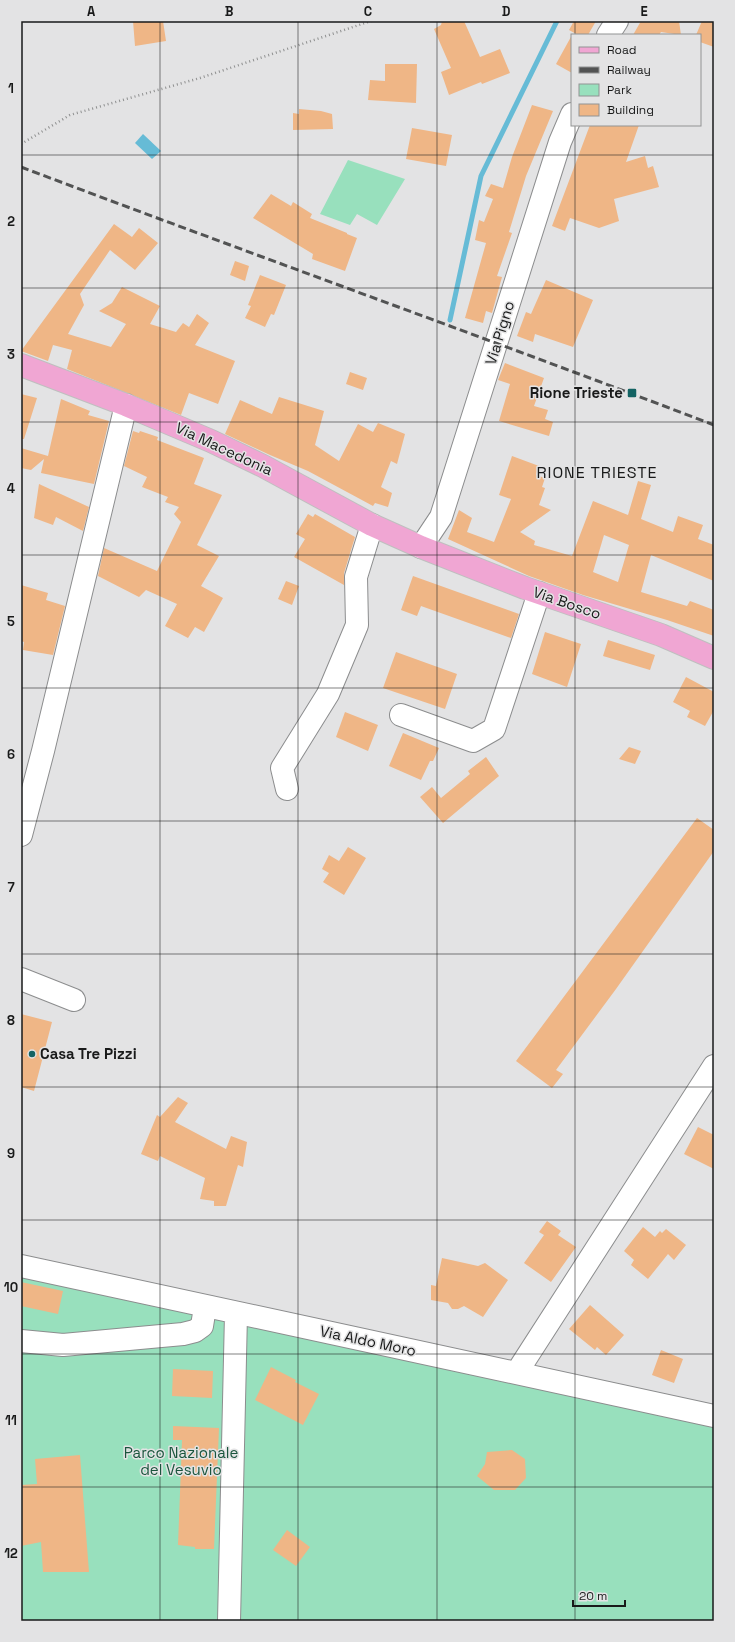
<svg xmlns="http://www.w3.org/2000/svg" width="735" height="1642" font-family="'Space Grotesk',sans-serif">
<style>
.green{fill:#98e0bd}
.water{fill:#66bbd6}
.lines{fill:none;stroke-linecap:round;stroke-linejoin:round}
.stream{stroke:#66bbd6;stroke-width:5}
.building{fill:#efb686;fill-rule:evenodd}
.minor-casing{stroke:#8c8d8e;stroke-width:24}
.major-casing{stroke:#bfbfbf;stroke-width:24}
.path{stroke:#8f9090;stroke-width:2.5;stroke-dasharray:1 3;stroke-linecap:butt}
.minor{stroke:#fff;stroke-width:22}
.major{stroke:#f0a6d3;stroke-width:22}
.rail{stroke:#525353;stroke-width:3;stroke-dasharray:8 4;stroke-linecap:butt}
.grid{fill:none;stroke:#191a1a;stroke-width:1;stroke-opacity:0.55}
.poi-dot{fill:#136363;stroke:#e3e3e4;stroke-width:1.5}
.labels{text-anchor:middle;stroke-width:3;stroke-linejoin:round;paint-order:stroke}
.street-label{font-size:15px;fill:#191a1a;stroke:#e3e3e4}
.poi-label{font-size:15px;font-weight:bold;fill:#191a1a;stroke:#e3e3e4;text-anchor:end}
.park-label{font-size:15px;fill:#1a553d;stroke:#e3e3e4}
.neighbourhood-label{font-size:16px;letter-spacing:1px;fill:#191a1a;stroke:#e3e3e4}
.neatline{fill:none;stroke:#191a1a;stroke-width:1.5}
.grid-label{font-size:13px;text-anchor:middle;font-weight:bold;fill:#191a1a}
</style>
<rect width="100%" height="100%" fill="#e3e3e4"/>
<path class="green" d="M348,160l57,19 -28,46 -20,-11 -7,11 -30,-11z
M21,1262l693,147v212h-693z"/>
<path class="water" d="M143,134l18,17 -9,8 -17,-16z"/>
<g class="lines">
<path class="stream" d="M450,320l31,-144 76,-155"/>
</g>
<path class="building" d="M133,21h30l3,20 -31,5z
M442,21h22l16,36 20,-8 10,24 -28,11 -1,-2 -32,13 -8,-23 10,-4 -17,-39 7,-4z
M574,21h22l-8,14h-10l-9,-5z
M641,21h38l2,14 -20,-3 -2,3h-26z
M702,21h12v26l-14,-5v-7h-4z
M572,35v38l-16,-9z
M385,64h32l-1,39 -48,-3 2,-20 15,1z
M532,105l21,6 -27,65 -17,56 3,1 -15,43 5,1 -10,36 -6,-2 -3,12 -18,-5 21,-75 -11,-3 4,-20 5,2 9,-23 -8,-3 6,-12 12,4 9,-31z
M299,109l22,2 11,3 1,15 -40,1v-17l6,1z
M590,125h49l-13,37 19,-6 3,12 5,-2 6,21 -45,12 5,22 -20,7 -29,-10 -5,13 -13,-5z
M412,128l40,7 -6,31 -40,-7z
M271,194l20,12 2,-4 19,12 -2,4 37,15v1l10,4 -12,33 -33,-12 1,-5 -60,-36z
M114,224l18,13 7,-9 19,15 -23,27 -25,-20 -30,44 4,11 -16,29 43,13 15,-23 -27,-13 13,-8 10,-16 38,19 -10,18 26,8 7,-9 6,4 8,-13 12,9 -14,22 40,16 -17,43 -29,-11 -8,22 -114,-46 5,-19 -19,-5 -5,16 -27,-10z
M235,261l14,5 -4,15 -15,-6z
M260,275l26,10 -12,30 -3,-1 -6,13 -20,-9 6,-12 -3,-1z
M546,280l47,20 -20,47 -38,-13 -2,8 -16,-6 9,-24 5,2z
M505,363l39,15 -10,28 14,4 -3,9 8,3 -4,14 -50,-15 11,-37 -12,-4z
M350,372l17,6 -4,12 -17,-6z
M21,394l16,4 -13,41h-3z
M279,397l45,14 -9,34 24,16 19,-37 15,8 5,-9 27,11 -8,30 -6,-3 -10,26 11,6 -4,14 -13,-4 -2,3 -65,-35 -38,-16 -45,-21 15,-34 32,14z
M61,399l29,12 -2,4 21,6 -15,63 -53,-11 3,-14 -13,11 -10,-2v-20l27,8z
M133,431l6,2 1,-2 18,6 -1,3 47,18 -10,26 28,11 -25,50 22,11 -18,30 22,12 -19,34 -9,-5 -7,11 -23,-12 12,-22 -31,-14 -7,7 -41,-21 6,-28 53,23 24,-49 -7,-8 5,-7 -14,-5 3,-5 -26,-10 5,-10 -23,-11z
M512,456l27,10 -3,9 9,3 -3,9 3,1 -6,17 12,5 -31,22 15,9 -1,4 38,11 21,-55 35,14 10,-34 13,4 -10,34 32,13 5,-16 25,9 -5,14 16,6v36l-63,-26 -10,37 46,14 3,-5 24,9v26l-47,-16 -84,-25 -54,-19 -81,-37 11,-29 13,8 -5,14 27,10 17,-43 -12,-4zM604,535l25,10 -11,37 -25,-10z
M39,484l50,23 -6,24 -27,-14 -3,8 -19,-7z
M308,514l5,3 2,-3 40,23 -11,36v12l-50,-28 11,-18 -9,-5z
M413,576l106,38 -8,24 -90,-32 -4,10 -16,-6z
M286,581l13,5 -7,19 -14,-6z
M21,585l27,8 -2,7 19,6 -12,49 -30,-5 1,-8 -3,-1z
M545,632l36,12 -14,43 -35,-13z
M608,640l47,15 -5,15 -47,-14z
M396,652l61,22 -12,35 -62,-21z
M686,677l28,15v18l-9,16 -18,-9 3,-6 -17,-9z
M345,712l33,13 -10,26 -32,-14z
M403,733l36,15 -6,13h-3l-9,19 -32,-14z
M629,747l12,4 -6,13 -16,-5z
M486,757l13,19 -56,47 -23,-26 12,-10 9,11 29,-24 -2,-3z
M697,818l17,12v21l-98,138 -60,81 7,4 -11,14 -36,-27z
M348,847l18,11 -22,37 -21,-13 6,-9 -7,-4 7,-14 10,6z
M21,1014l31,8 -18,69 -13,-4z
M178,1097l10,6 -13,19 51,27 5,-13 16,6 -4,25 -5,-2 -12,41h-12v-5l-14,-2 5,-21 -45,-22 -2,5 -17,-7 16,-39 3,2z
M698,1127l16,8v34l-30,-15z
M547,1221l14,10 -3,4 18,12 -25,35 -27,-19 20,-28 -5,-3z
M643,1227l12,10 5,-6 2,2 4,-4 20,16 -12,15 -6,-6 -20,25 -17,-14 3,-5 -10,-9z
M442,1258l36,8 7,-3 23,17 -25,37 -19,-11 -6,3h-6l-4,-6 -17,-3v-15l5,1z
M21,1282l42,9 -5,23 -37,-8z
M590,1305l34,30 -18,20 -9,-8 -2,3 -26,-21z
M661,1350l22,9 -9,24 -22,-8z
M271,1367l25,13 -1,2 24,12 -16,31 -48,-25z
M173,1369l40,2 -1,27 -40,-2z
M173,1426l46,2 -5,121h-19v-2l-17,-2 4,-105h-9z
M512,1450l13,9 1,19 -11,12h-21l-17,-14 8,-12 2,-12z
M80,1455l9,117h-46l-2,-30 -20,4v-61l16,-1 -2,-25z
M287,1530l23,17 -14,19 -23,-16z"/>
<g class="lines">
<g class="minor-casing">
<path id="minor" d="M608,35l9,-14
M421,547l20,-30 119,-375 12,-28
M401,715l72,26 21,-12 45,-136
M287,789l-5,-21 46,-74 29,-69 -1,-48 16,-52
M21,835l22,-84 83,-346
M21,979l53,21
M21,1266c231,51 462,98 693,150
M21,1341l42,4 120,-11 12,-3 7,-5 3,-19
M517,1372l197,-306
M229,1621l7,-307"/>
</g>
<g class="major-casing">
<path id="major" d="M21,365l105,40 85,36 52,25 109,59 49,22 104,41 136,47 53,23"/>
</g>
<path class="path" d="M21,144l49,-29 130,-37 171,-57"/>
<use href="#minor" class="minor"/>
<use href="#major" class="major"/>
<path class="rail" d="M21,167c230,87 463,170 693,258"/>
</g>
<path class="grid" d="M160,21v1600M298,21v1600M437,21v1600M575,21v14M575,125v1496M21,155h693M21,288h693M21,422h693M21,555h693M21,688h693M21,821h693M21,954h693M21,1087h693M21,1220h693M21,1354h693M21,1487h693"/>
<g class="poi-dot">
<rect x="627" y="388" width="10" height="10" rx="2"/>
<circle cx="32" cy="1054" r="4"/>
</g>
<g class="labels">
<g class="street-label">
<text transform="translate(500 333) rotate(-73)" y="5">Via Pigno</text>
<text transform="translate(224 449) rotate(25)" y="5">Via Macedonia</text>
<text transform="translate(567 603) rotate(19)" y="5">Via Bosco</text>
<text transform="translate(368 1341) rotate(12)" y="5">Via Aldo Moro</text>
</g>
<g class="poi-label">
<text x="623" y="398">Rione Trieste</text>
<text x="40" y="1059" text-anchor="start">Casa Tre Pizzi</text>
</g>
<g class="park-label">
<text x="181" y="1458">Parco Nazionale<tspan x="181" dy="17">del Vesuvio</tspan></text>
</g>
<g class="neighbourhood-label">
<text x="597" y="478">RIONE TRIESTE</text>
</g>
</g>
<rect width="735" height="1642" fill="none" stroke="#e3e3e4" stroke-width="44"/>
<rect x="571" y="34" width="130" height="92" fill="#e3e3e4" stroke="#929393"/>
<rect x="579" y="47" width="20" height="6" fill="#f0a6d3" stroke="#929393"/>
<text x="607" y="54" font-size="12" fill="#191a1a">Road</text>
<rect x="579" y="67" width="20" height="6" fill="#525353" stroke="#929393"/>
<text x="607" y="74" font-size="12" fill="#191a1a">Railway</text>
<rect x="579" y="84" width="20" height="12" fill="#98e0bd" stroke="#929393"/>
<text x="607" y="94" font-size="12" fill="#191a1a">Park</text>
<rect x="579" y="104" width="20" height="12" fill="#efb686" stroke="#929393"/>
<text x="607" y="114" font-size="12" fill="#191a1a">Building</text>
<path d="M573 1600v6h52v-6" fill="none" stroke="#191a1a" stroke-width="2"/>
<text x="579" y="1600" font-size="12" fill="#191a1a" stroke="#e3e3e4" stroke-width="3" paint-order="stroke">20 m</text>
<rect x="22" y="22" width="691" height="1598" class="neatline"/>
<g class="grid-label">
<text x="91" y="16">A</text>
<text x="229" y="16">B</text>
<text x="368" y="16">C</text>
<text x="506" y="16">D</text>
<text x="644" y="16">E</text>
<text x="11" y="93">1</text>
<text x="11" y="226">2</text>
<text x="11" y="359">3</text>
<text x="11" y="493">4</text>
<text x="11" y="626">5</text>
<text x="11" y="759">6</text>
<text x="11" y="892">7</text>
<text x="11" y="1025">8</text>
<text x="11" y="1158">9</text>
<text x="11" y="1292">10</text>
<text x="11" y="1425">11</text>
<text x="11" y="1558">12</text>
</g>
</svg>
